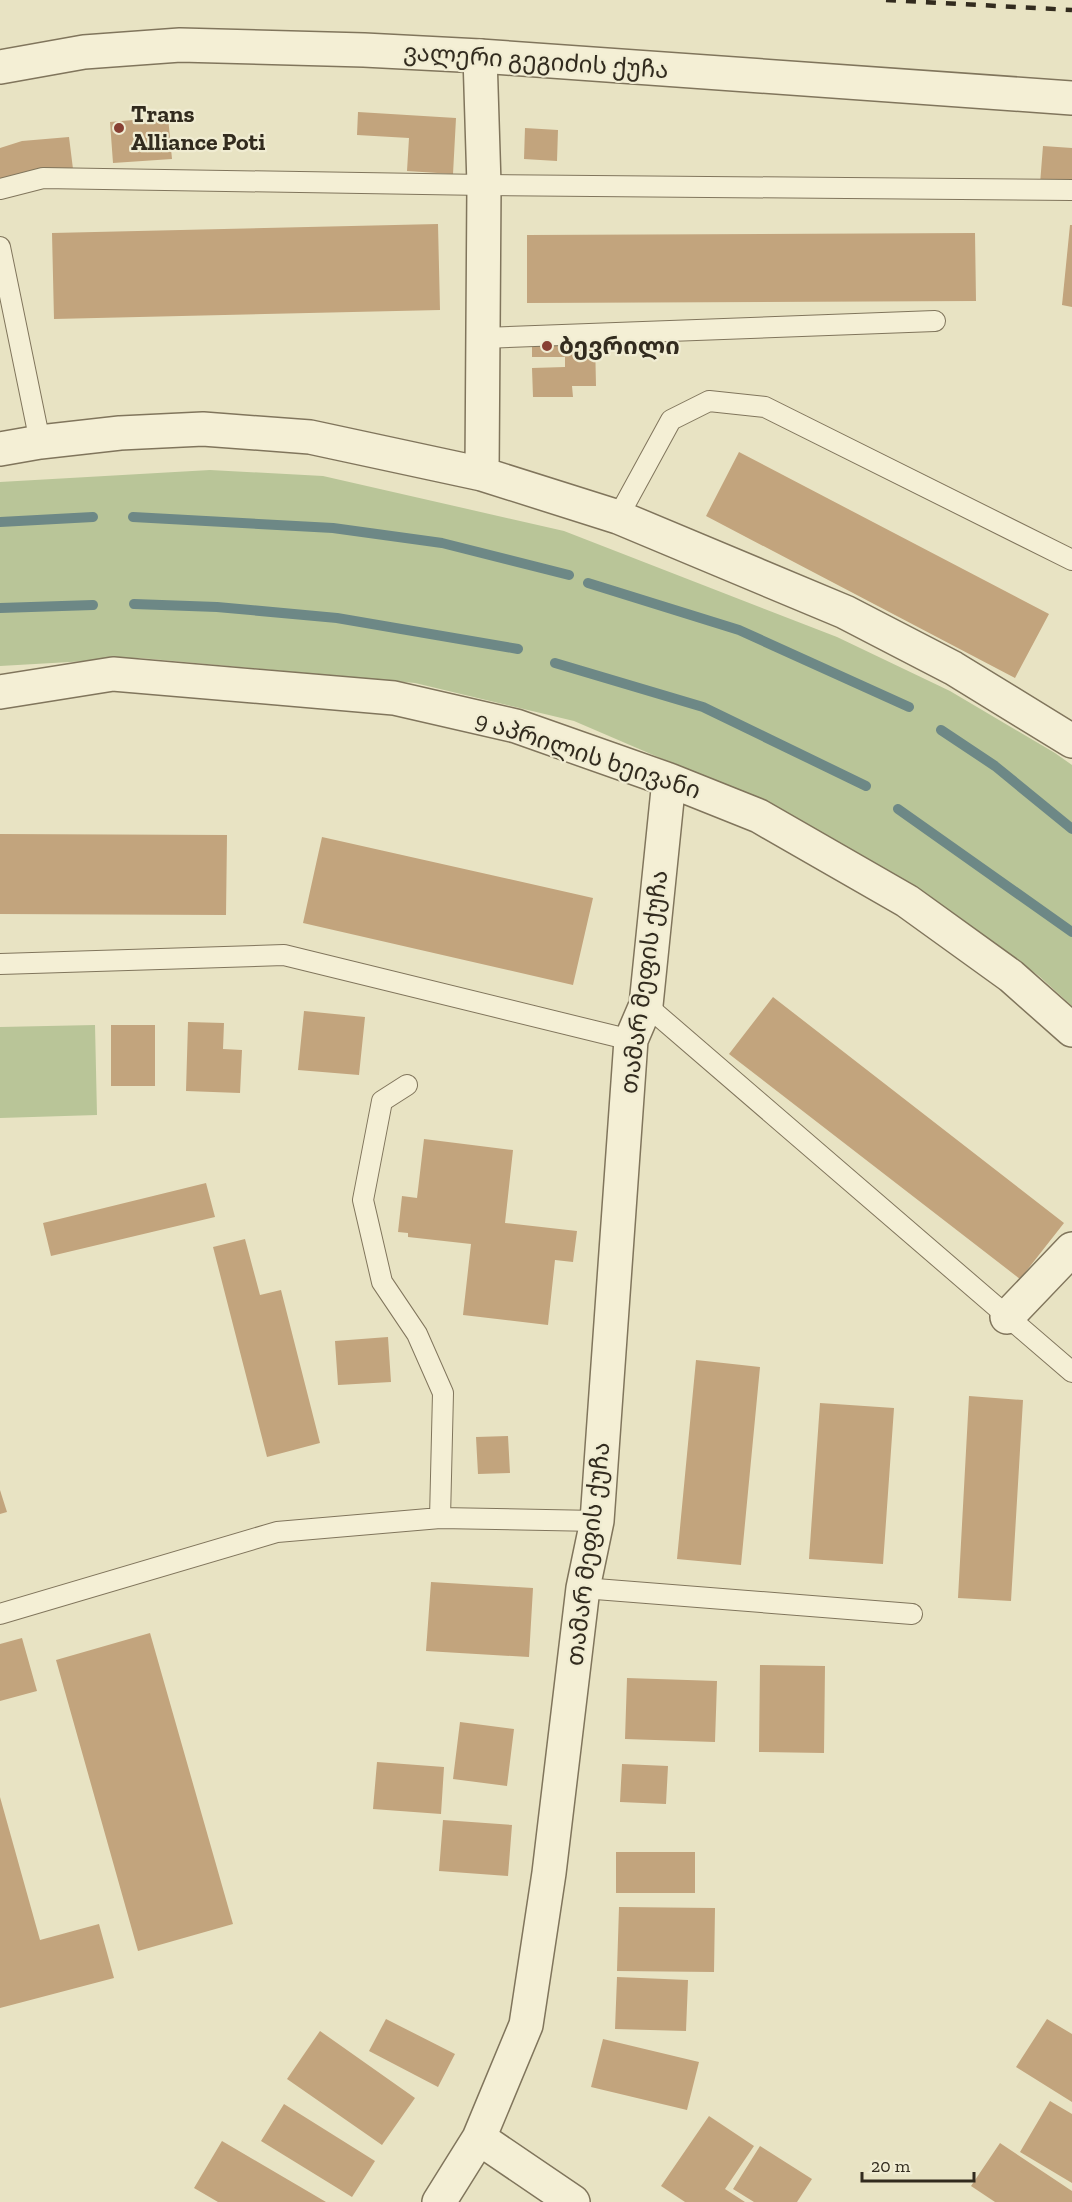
<svg xmlns="http://www.w3.org/2000/svg" width="1072" height="2202" font-family="'Zilla Slab','Noto Sans Georgian',serif">
<style>
.green{fill:#b9c598}
.lines{fill:none;stroke-linecap:round;stroke-linejoin:round}
.stream{stroke:#6d8886;stroke-width:10}
.building{fill:#c2a47d}
.service-casing{stroke:#80755c;stroke-width:22}
.minor-casing{stroke:#80755c;stroke-width:36}
.tertiary-casing{stroke:#80755c;stroke-width:36}
.service{stroke:#f4efd5;stroke-width:20}
.minor{stroke:#f4efd5;stroke-width:33}
.tertiary{stroke:#f4efd5;stroke-width:33}
.rail{stroke:#322b1e;stroke-width:4.5;stroke-dasharray:10 10;stroke-linecap:butt}
.poi-dot{fill:#884033;stroke:#f0ecd2;stroke-width:2}
.labels{text-anchor:middle;stroke-width:4.5;stroke-linejoin:round;paint-order:stroke}
.street-label{font-size:24px;fill:#322b1e;stroke:#f0ecd2}
.poi-label{font-size:24px;font-weight:bold;fill:#322b1e;stroke:#f0ecd2;text-anchor:start}
</style>
<rect width="100%" height="100%" fill="#e8e3c3"/>
<path class="green" d="M210,470l113,6 241,55 273,106 113,54 105,62 17,12v241l-33,-30 -116,-83 -137,-81 -212,-91 -159,-38 -275,-25 -140,8v-184z
M95,1025l2,90 -97,3v-91z"/>
<g class="lines">
<path class="stream" d="M133,517l200,11 109,15 127,32
M0,522l93,-5
M588,583l151,47 170,77
M134,604l83,3 120,11 181,31
M0,608l93,-3
M555,663l148,44 163,79
M941,730l54,36 77,63
M898,809l174,123"/>
</g>
<path class="building" d="M358,112l98,6 -3,56 -46,-3 2,-33 -52,-3z
M168,117l4,42 -59,4 -3,-41z
M525,128l33,2 -1,31 -33,-2z
M69,137l4,32 -73,12v-33l22,-7z
M1043,146l29,2v39l-32,-3z
M438,224l2,86 -386,9 -2,-86z
M1070,225h2v82l-10,-2z
M975,233l1,68 -449,2v-68z
M595,340l1,46h-24l1,11h-40l-1,-29 33,-1v-10h-33v-16z
M739,452l310,162 -34,64 -309,-162z
M0,834l227,1 -1,80 -226,-1z
M322,837l271,61 -20,87 -270,-62z
M773,997l291,226 -44,56 -291,-225z
M304,1011l61,6 -6,58 -61,-5z
M188,1022l36,1 -1,26 19,1 -2,43 -54,-2z
M111,1025h44v61h-44z
M424,1139l89,11 -8,73 72,8 -4,31 -18,-2 -7,65 -85,-10 8,-71 -63,-7v-4l-10,-1 4,-36 15,2z
M206,1183l9,34 -164,39 -8,-33z
M245,1239l15,56 21,-5 39,153 -53,14 -54,-210z
M388,1337l3,45 -53,3 -3,-44z
M696,1360l64,7 -19,198 -64,-6z
M969,1396l54,4 -12,201 -53,-3z
M820,1403l74,5 -11,156 -74,-5z
M508,1436l2,37 -32,1 -2,-37z
M0,1490l7,22 -7,2z
M431,1582l102,6 -4,69 -103,-6z
M150,1633l83,291 -95,27 -82,-291z
M22,1638l15,53 -37,10v-57z
M760,1665l65,1 -1,87 -65,-1z
M627,1678l90,3 -2,61 -90,-3z
M460,1722l54,7 -7,57 -54,-7z
M377,1762l67,5 -3,47 -68,-5z
M622,1764l46,2 -2,38 -46,-2z
M0,1797l40,143 59,-16 15,54 -114,30z
M443,1820l69,5 -4,51 -69,-5z
M616,1852h79v41h-79z
M619,1907l96,1 -1,64 -97,-1z
M617,1977l71,3 -2,51 -71,-2z
M386,2019l69,35 -17,33 -69,-36z
M1047,2019l25,15v68l-56,-35z
M320,2031l95,67 -33,47 -95,-66z
M603,2039l96,23 -12,48 -96,-23z
M1050,2101l22,13v69l-52,-31z
M284,2104l91,57 -23,36 -91,-56z
M709,2116l45,30 -29,43 20,13h-60l-24,-16z
M222,2141l104,61h-108l-24,-14z
M1000,2143l72,48v11h-77l-24,-16z
M760,2146l52,33 -15,23h-43l-21,-13z"/>
<g class="lines">
<g class="service-casing">
<path id="service" d="M0,189l43,-11 441,7 588,5
M0,247l40,195
M483,338l452,-17
M618,517l53,-97 38,-19 56,6 307,153
M0,964l284,-9 347,85
M646,1005l426,367
M407,1085l-25,16 -19,99 19,82 35,52 26,59 -3,125
M583,1588l329,26
M0,1614l277,-82 163,-14 157,3"/>
</g>
<g class="minor-casing">
<path id="minor" d="M480,56l4,129 -2,289
M0,449l40,-7 80,-9 83,-4 107,8 172,37 136,43 227,95 108,56 119,73
M0,692l113,-18 281,24 122,28 153,54 90,36 148,85 104,75 61,54
M1007,1317l65,-68
M479,2138l94,64
M439,2202l40,-64 47,-113 23,-152 34,-285 14,-67 34,-481 15,-35 23,-225"/>
</g>
<g class="tertiary-casing">
<path id="tertiary" d="M0,67l84,-15 96,-7 184,5 116,6 592,42"/>
</g>
<use href="#service" class="service"/>
<use href="#minor" class="minor"/>
<use href="#tertiary" class="tertiary"/>
<path class="rail" d="M886,0l186,10"/>
</g>
<g class="poi-dot">
<circle cx="119" cy="128" r="6"/>
<circle cx="547" cy="346" r="6"/>
</g>
<g class="labels">
<g class="street-label">
<text transform="translate(536 61) rotate(4)" y="8">ვალერი გეგიძის ქუჩა</text>
<text transform="translate(588 755) rotate(18)" y="8">9 აპრილის ხეივანი</text>
<text transform="translate(644 982) rotate(-82)" y="8">თამარ მეფის ქუჩა</text>
<text transform="translate(588 1554) rotate(-83)" y="8">თამარ მეფის ქუჩა</text>
</g>
<g class="poi-label">
<text x="131" y="122">Trans<tspan x="131" dy="28">Alliance Poti</tspan></text>
<text x="559" y="354">ბევრილი</text>
</g>
</g>
<path d="M862 2172v9h112v-9" fill="none" stroke="#322b1e" stroke-width="3"/>
<text x="871" y="2172" font-size="18" fill="#322b1e" stroke="#f0ecd2" stroke-width="4.5" paint-order="stroke">20 m</text>
</svg>
